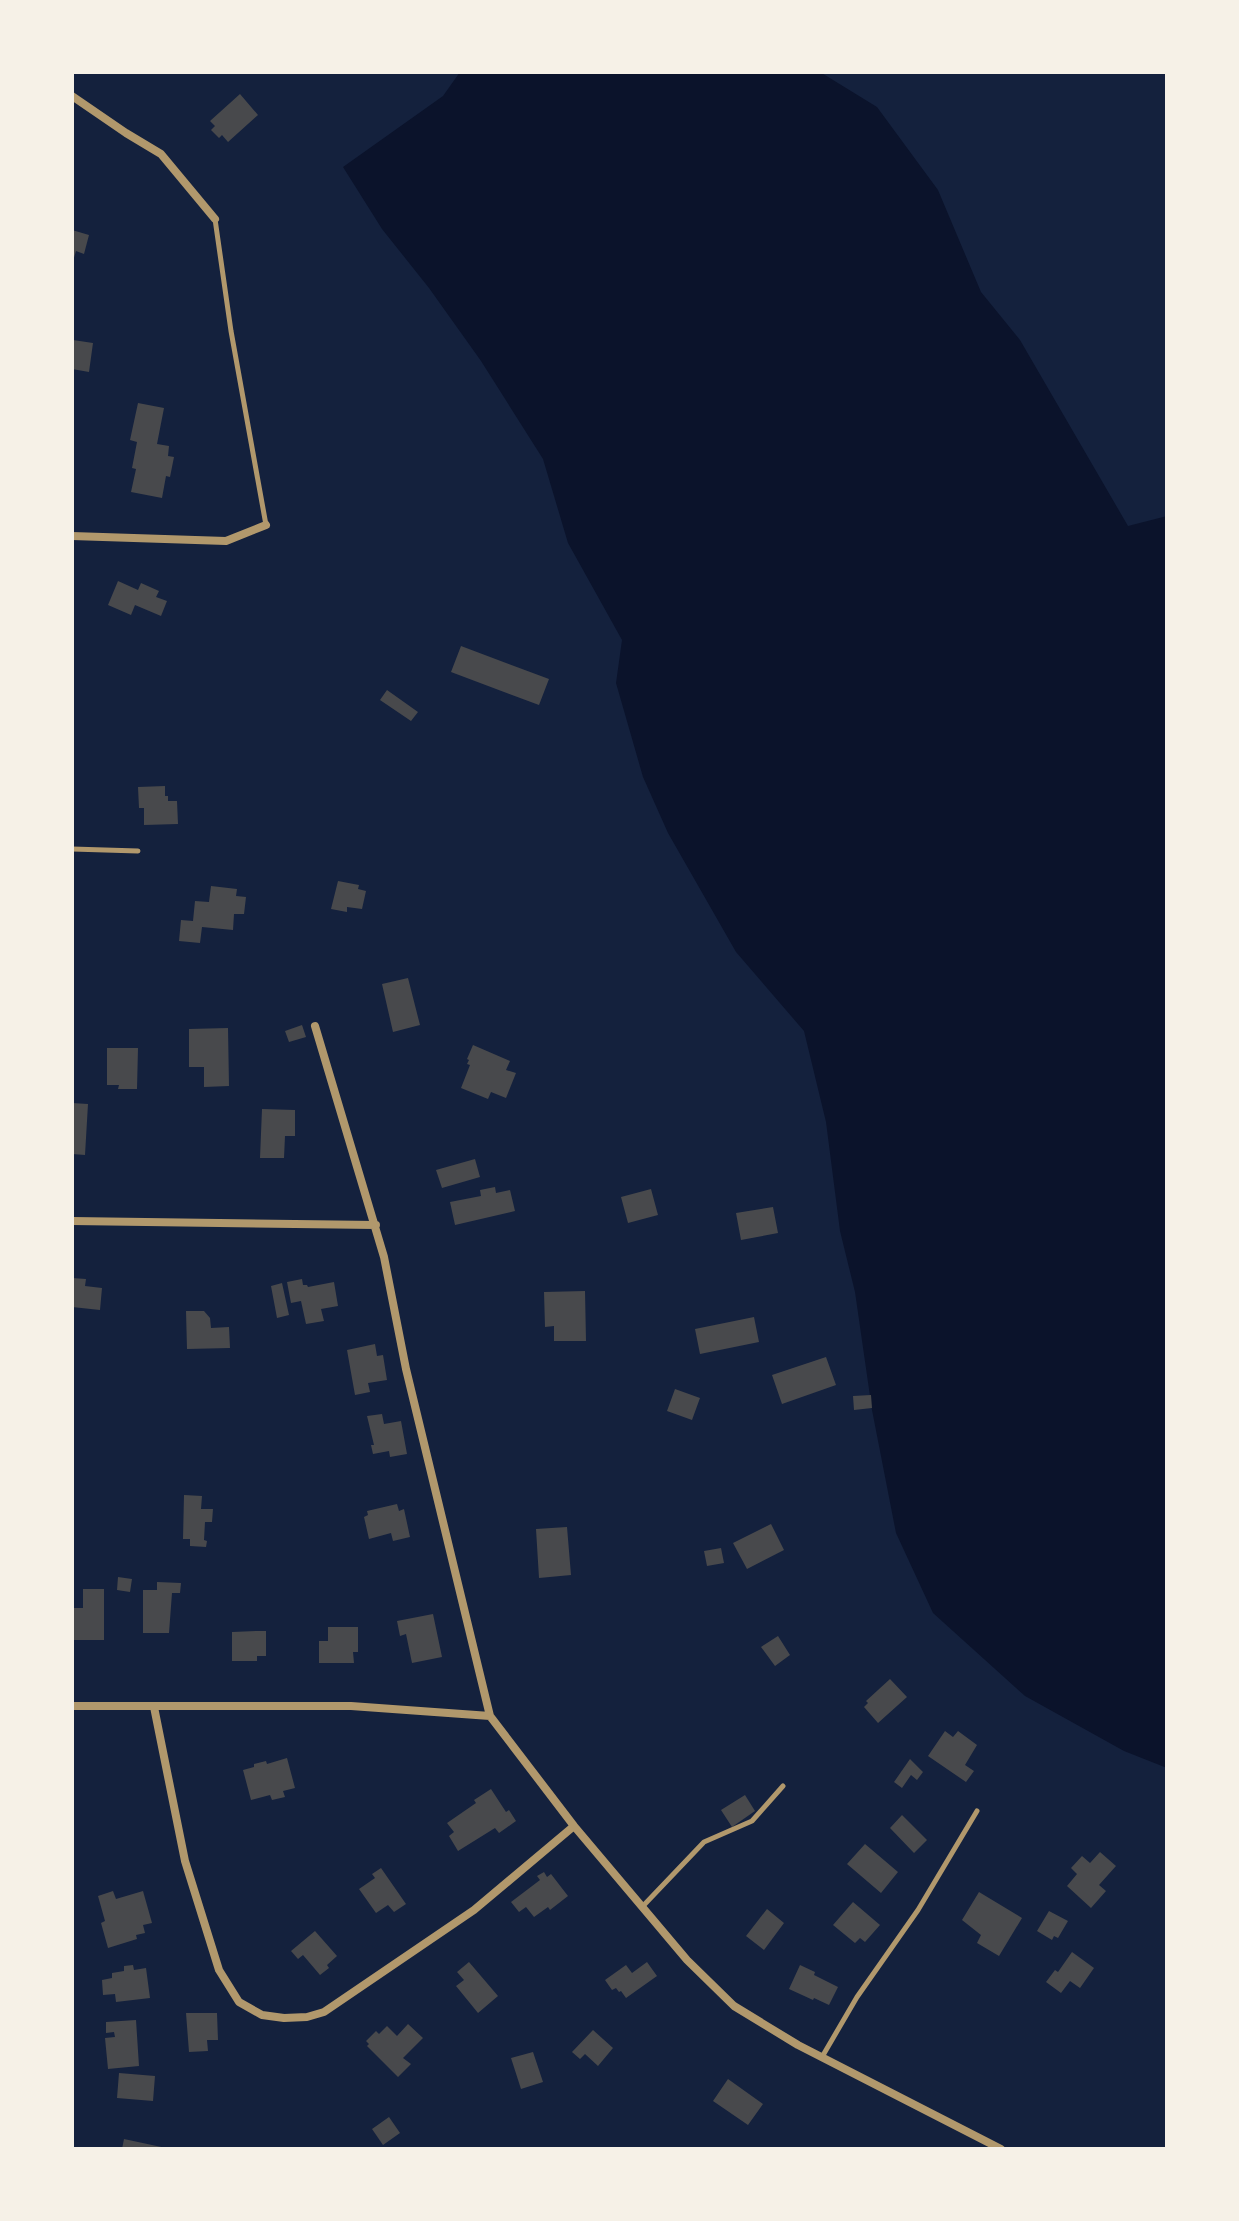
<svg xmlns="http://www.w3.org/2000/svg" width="1239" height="2221" font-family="'Work Sans',sans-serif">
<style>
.water{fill:#0b132b}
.building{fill:#48494c}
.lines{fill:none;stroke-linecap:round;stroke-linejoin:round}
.service{stroke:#b1986c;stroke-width:5}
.minor{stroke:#b1986c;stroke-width:8}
</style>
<rect width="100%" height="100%" fill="#14213d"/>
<path class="water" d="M460,72h360l57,35 61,83 43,102 39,48 108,186 39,-10v1252l-43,-17 -99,-55 -92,-83 -37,-80 -24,-123 -17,-118 -15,-61 -14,-109 -22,-91 -68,-79 -68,-119 -25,-56 -27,-94 6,-43 -54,-97 -25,-84 -62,-98 -52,-73 -47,-59 -39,-62 100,-71z"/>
<path class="building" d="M240,94l18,21 -30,27 -6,-7 -3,3 -8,-8 4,-4 -5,-5z
M72,230l17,5 -5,19 -8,-3 -3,10z
M73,340l20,3 -4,29 -17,-3z
M138,403l26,5 -7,36 12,2 -1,10 6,1 -4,20 -4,-1 -4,22 -31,-6 5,-23 -4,-1 5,-26 -7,-2z
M118,581l20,9 3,-7 18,8 -3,6 11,4 -6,15 -26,-11 -4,10 -23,-10z
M461,646l88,33 -10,26 -88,-33z
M387,690l31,22 -7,9 -31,-21z
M165,786v10h3v5h9l1,23 -34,1v-17h-5l-1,-21z
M338,881l21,4 -1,4 8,2 -4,18 -15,-2v5l-16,-3z
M211,886l26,3 -1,7 10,1 -2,17h-10l-1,16 -31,-3 -2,16 -21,-2 2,-21 12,1 2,-20 14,1z
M408,978l12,47 -27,7 -11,-48z
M302,1025l4,12 -17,5 -4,-11z
M228,1028l1,58 -25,1v-20h-15v-38z
M473,1045l37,16 -4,9 10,3 -10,25 -15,-6 -3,7 -27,-11 9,-23 -3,-1 2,-4 -2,-1z
M107,1048h31l-1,41h-19l1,-4h-12z
M72,1103l16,1 -3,51 -13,-1z
M262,1109l33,1v26h-10l-1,22h-24z
M475,1159l5,18 -38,11 -6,-18z
M495,1187l1,6 14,-3 5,21 -60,14 -5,-23 31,-6 -1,-6z
M651,1189l7,26 -30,8 -7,-26z
M773,1207l5,26 -37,7 -5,-27z
M72,1278l14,1 -1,7 17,2 -2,22 -28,-3z
M302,1279l1,6h4l1,2 26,-5 4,24 -17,3 3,12 -18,3 -5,-23 -10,2 -4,-21z
M282,1283l7,32 -12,3 -6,-32z
M585,1291l1,50h-32v-15l-9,1 -1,-35z
M186,1311h18l6,7 1,10 18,-1 1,21 -43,1z
M754,1317l5,25 -59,12 -5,-25z
M375,1344l2,12 6,-1 4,25 -19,3 2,9 -15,3 -8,-45z
M826,1357l10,28 -54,19 -10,-29z
M675,1389l25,9 -8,22 -25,-9z
M871,1395l1,13 -18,2 -1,-14z
M382,1414l2,10 17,-3 6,33 -17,3 -1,-6 -16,3 -2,-9h3l-7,-29z
M184,1495l18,1 -1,13h12l-1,13h-7l-1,18 3,1 -1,6 -16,-1v-7h-7z
M397,1504l2,7 5,-2 6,28 -17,4 -2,-8 -22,6 -5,-22 4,-2 -1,-4z
M771,1524l13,26 -37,19 -14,-26z
M567,1527l4,48 -32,3 -3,-49z
M721,1548l3,15 -17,3 -3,-15z
M118,1577l14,2 -2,13 -13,-2z
M157,1582l24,1 -1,10h-8l-3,40h-26v-43h14z
M83,1589h21v51h-32v-32h11z
M433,1614l9,43 -30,6 -6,-29 -6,2 -3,-15z
M328,1627h30v25h-5l1,11h-35v-22h9z
M256,1631h10v25h-9v5h-25v-29z
M778,1636l12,19 -15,11 -14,-19z
M890,1679l17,18 -29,26 -14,-16 4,-4 -2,-2z
M945,1731l8,6 5,-6 19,14 -12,20 9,6 -8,11 -38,-26z
M287,1758l8,30 -12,3 2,6 -13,3 -2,-5 -19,5 -8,-30 11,-3v-3l12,-3 1,3z
M910,1759l13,13 -6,8 -6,-5 -9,13 -8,-6z
M491,1789l15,23 3,-2 7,11 -17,12 -4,-5 -37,23 -9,-15 5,-4 -7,-9 29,-20 -2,-3z
M745,1795l10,16 -23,16 -11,-17z
M902,1815l25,25 -13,13 -24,-25z
M865,1844l33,28 -17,21 -34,-29z
M1100,1852l16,14 -17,19 7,6 -15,17 -24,-22 10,-12 -6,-6 11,-12 8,7z
M381,1868l25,36 -12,8 -6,-7 -12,8 -17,-24 16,-11 -3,-4z
M544,1872l3,5 4,-3 17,22 -18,14 -2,-3 -14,10 -8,-10 -7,5 -8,-10 29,-22 -3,-4z
M113,1891l3,8 27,-8 9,32 -9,2 2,8 -9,2 1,4 -29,9 -7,-25 4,-2 -7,-25z
M979,1892l43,26 -23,38 -22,-13 4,-8 -19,-15z
M853,1902l27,23 -15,17 -5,-4 -5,5 -22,-18z
M767,1909l17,14 -20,27 -18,-14z
M1049,1911l19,10 -10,17 -4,-2 -2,4 -15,-9z
M315,1931l22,25 -10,9 2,3 -9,7 -17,-20 -5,4 -7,-8z
M1072,1952l22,16 -14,20 -10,-7 -9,12 -15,-11 9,-12 3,2z
M469,1962l29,34 -20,17 -22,-27 8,-6 -7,-8z
M647,1962l10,14 -31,22 -5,-7 -2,1 -3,-4 -4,2 -7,-10 21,-15 6,8z
M133,1965l1,5 12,-2 4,30 -34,4 -1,-8 -12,1 -1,-15 10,-2v-5l12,-2v-5z
M800,1965l15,7 -1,3 24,12 -9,18 -15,-7 -1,2 -24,-11z
M186,2013h31l1,27h-11l1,11 -19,1z
M136,2020l3,46 -31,3 -3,-31 10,-1 -1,-5 -8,1v-11z
M408,2024l15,14 -20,20 8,6 -13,13 -31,-31 2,-2 -3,-3 10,-10 3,3 8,-8 10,10z
M593,2030l20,18 -15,18 -13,-12 -5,5 -8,-7z
M533,2052l10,30 -22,7 -10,-31z
M119,2073l36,3 -2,25 -36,-3z
M728,2079l35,25 -15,21 -35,-24z
M389,2117l11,16 -17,12 -11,-16z
M124,2139l42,9v1h-44z"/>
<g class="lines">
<path class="service" d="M215,219l16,112 35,194
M72,849l66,2
M643,1906l61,-64 48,-21 31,-35
M822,2057l35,-60 61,-87 59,-99"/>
<path class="minor" d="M72,96l54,37 35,21 54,65
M72,536l154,5 40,-16
M315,1026l69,231 22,112 84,347 84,110 113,134 47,46 64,39 203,104
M72,1221l304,4
M72,1706h279l139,10
M154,1707l31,154 34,109 20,32 23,13 22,3 23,-1 17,-5 150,-102 100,-84"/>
</g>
<rect width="1239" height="2221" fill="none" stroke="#f6f1e7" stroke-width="148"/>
</svg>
